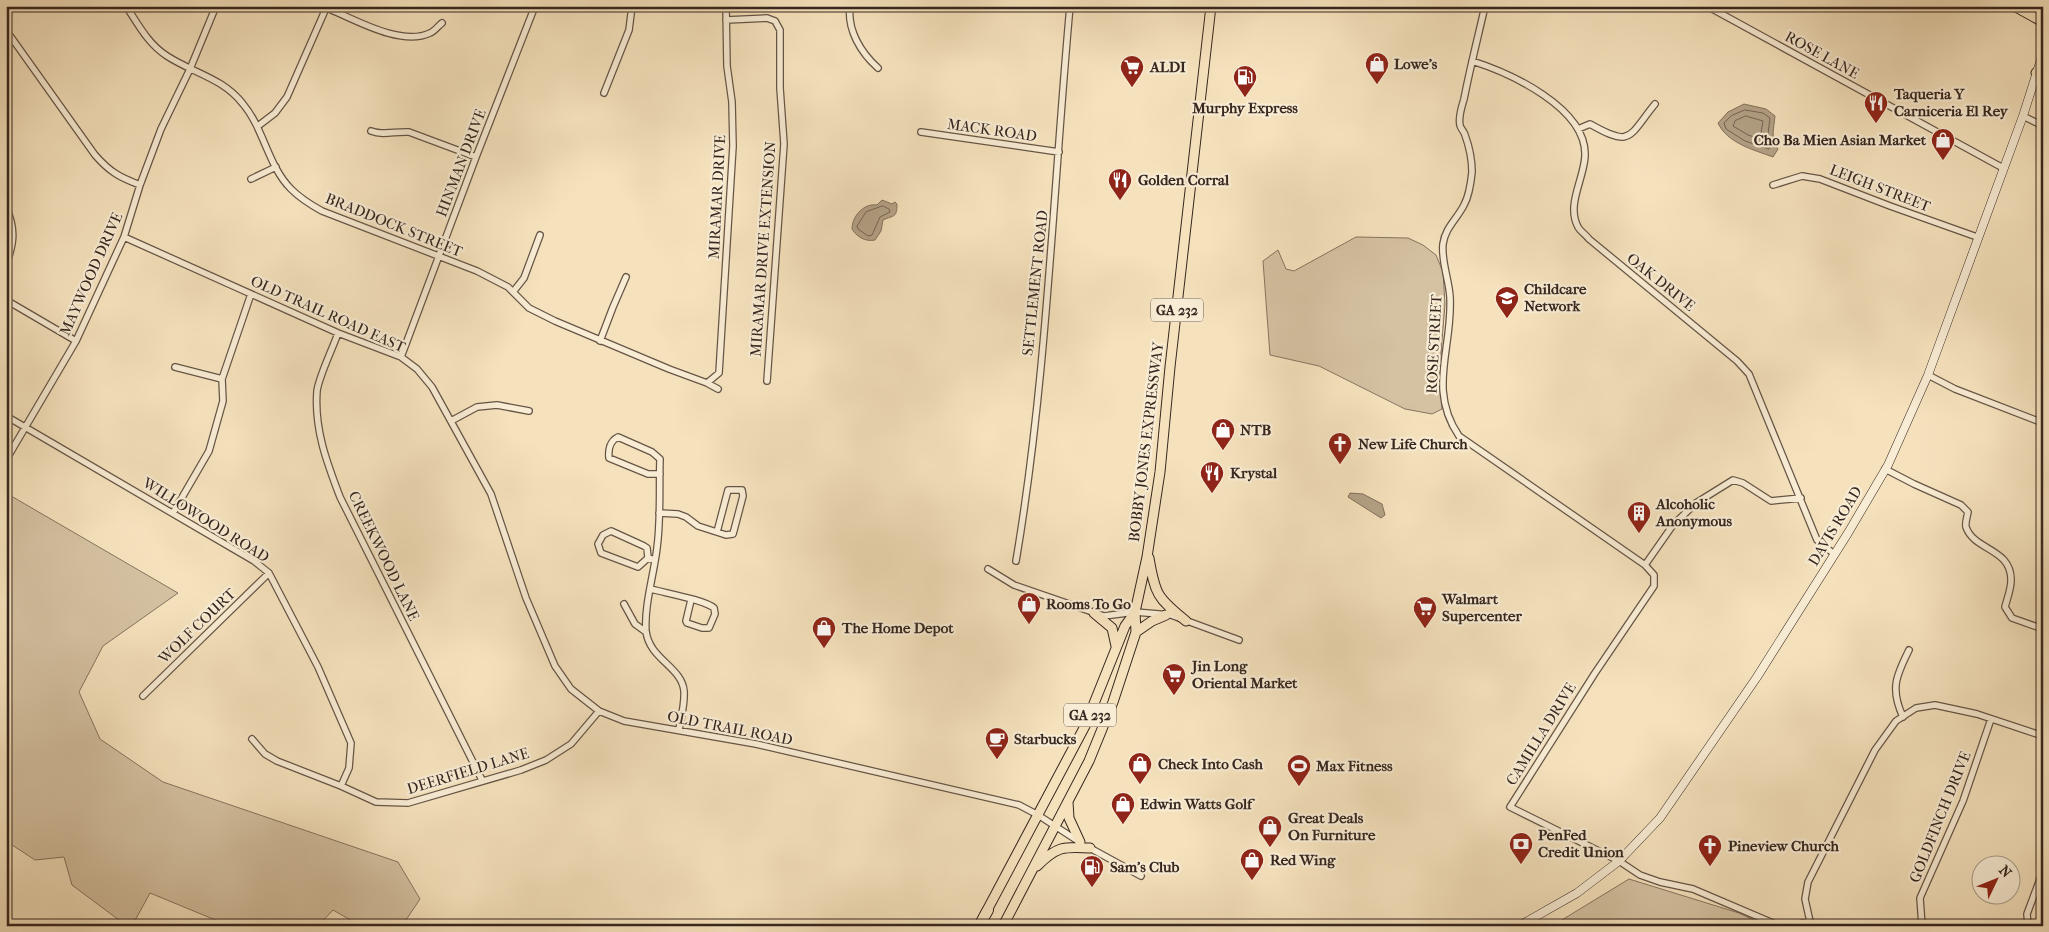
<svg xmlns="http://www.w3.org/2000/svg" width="2049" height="932" font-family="'IM FELL French Canon',serif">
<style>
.green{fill:#d5c2a2;stroke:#867460}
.water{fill:#b4a287;stroke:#82705d}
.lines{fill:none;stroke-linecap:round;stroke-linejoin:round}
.shore{stroke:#756453;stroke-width:1}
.street-casing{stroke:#665546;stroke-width:8}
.secondary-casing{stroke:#36261f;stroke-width:9}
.primary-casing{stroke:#36261f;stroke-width:11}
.highway-casing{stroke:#36261f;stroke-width:12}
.street{stroke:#f8ecd4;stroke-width:5.5}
.secondary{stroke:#f8ecd4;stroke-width:8}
.primary{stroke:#f5e2bd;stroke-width:9}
.highway{stroke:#f5e2bd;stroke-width:10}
.labels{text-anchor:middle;stroke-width:4.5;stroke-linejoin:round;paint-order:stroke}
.shield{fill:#f8ecd4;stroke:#706155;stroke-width:1}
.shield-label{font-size:14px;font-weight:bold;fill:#36261f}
.street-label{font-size:15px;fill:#36261f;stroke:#f8ecd4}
.poi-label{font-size:15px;font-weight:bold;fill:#36261f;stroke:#f8ecd4;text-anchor:start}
</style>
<rect width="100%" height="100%" fill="#f5e2bd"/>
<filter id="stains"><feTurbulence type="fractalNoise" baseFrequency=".004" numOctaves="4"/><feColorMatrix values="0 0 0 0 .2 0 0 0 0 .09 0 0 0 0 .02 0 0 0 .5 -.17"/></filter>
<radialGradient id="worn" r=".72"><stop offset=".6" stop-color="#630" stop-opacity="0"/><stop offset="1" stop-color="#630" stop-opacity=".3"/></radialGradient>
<path class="green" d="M1356,237l52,1 15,7 13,10 7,17 2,32 -5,62 2,43 -10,5 -27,-5 -86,-43 -49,-11 -7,-94 15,-11 8,19 8,2z
M6,493l172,100 -75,53 -24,46 21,47 63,43 235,80 22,37 -18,27h-41l-28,-16 -15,16h-88l-80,-33 -18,33h-5l-55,-41 -8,-28 -29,3 -29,-19z
M1629,879l110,34 27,13h-214z"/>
<path class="water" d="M1744,104l22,5 9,7c-1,12 -5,22 3,33l-5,8c-19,-7 -46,-14 -55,-34l10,-11z
M882,200l10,4 3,-2 2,2c0,14 -3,11 -14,16l-2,11 -6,9c-10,2 -18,-3 -23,-11 0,-13 12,-26 25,-24z
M1350,493l13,1 19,10 3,11 -4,3 -33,-21z"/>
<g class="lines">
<path class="shore" d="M1745,110l18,3 7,5 -2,16 2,13 -1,2 -24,-8 -19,-12 -2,-6 7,-7z
M1746,116l17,5 -3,18 -12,-4 -15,-9 2,-5z
M883,206l6,3 1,3 -10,5 -8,18 -4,1 -10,-7 -1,-3 9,-14z"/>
<g class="street-casing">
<path id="street" d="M126,6c12,18 22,38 41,50 26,17 56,22 76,48 21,25 25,62 48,85 10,10 20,16 31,22l155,60 31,16 21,21 26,13 114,48 38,14 11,6
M850,6c-3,24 11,47 28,62
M1485,6c-7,31 -15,62 -21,93 -2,7 -6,18 -4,26 0,3 4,6 5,10 4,11 7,24 7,37 -1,10 -3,24 -8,33 -7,14 -19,23 -21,39 -2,17 6,35 7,53 3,51 -23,92 9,139l186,129
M1707,6l296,162
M327,8c27,11 74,39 103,25 5,-2 8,-7 12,-10
M726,20l41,-2 8,3 5,9v58l4,56 -17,237
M6,30l89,125c15,17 24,22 45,30
M1472,61c38,12 115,47 113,95 -1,23 -19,49 -7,71 2,4 8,8 11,12l148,122 12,13 68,166 17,14
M604,93l25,-63 3,-24
M2023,116l20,10
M258,126l17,-13 12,-16 40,-91
M1578,129l12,-5c42,24 38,13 65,-20
M371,131c13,5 24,0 38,1l67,25
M921,132l138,20
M251,179l25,-12
M1773,185l29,-9 18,3 70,27 87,31
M6,206c9,22 9,36 0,58
M124,237l214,96 63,24 16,12 15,18 59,107 35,104 29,68 16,23 28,22 25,10 132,23 263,61 19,10 40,26
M513,292l11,-14 16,-43
M6,300l70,41
M338,333c-5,15 -19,43 -21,58 -3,38 10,72 23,106l142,283
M600,341l13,-34 13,-30
M401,357l75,-200 59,-151
M175,367l47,12
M1928,375l27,14 88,34
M707,383l12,-10 14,-227 -1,-44 -5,-36 -1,-60
M6,416l248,145 15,12 13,25 36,69 33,76 -2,25 -8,18
M451,421l26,-14 20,-2 32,6
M6,460l70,-119 48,-104 16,-52 21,-56 29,-60 26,-63
M1885,469l29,15 47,21 7,7c-1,5 -3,11 -2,15 8,24 46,21 45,54 0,8 -4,18 -6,26l7,11 31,11
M660,474h-12l-39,-16c-1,-8 1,-17 9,-21l34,15 8,7c-1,29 1,60 -3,89 -3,26 -13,58 -11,83 3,28 36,36 38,60 1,13 -3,26 -5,39
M173,513l36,-62 14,-50 -1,-22 29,-85
M659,513l19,1 8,3 12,9 28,9 7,-1 10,-38 -1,-6h-14l-11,42
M648,558l-1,-10 -3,-2 -33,-15 -8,4 -5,9 3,9 37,14 10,-9 7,2
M1016,561c31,-183 37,-370 54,-555
M988,569l26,16 90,31 31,-4 36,3 68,25
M651,589c14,4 54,11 63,19l1,6 -6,14h-7l-15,-5 -1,-2 5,-21
M624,604l11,20 11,8
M143,696l126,-123
M1903,717c-13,-28 -7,-41 6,-67
M252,739l13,15 12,7 64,25 35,16 32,1 113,-33 25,-10 25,-16 28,-33
M1088,847l53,29
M1780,926l-87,-37 -33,-7 -20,-7 -21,-14 -109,-54 85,-134 59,-87v-11l-9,-10 28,-40 23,-22 37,-23 10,3 28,18 30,-3
M1793,926l16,-5
M1811,926l-6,-27 3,-17 67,-132 21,-29 20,-13 19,-3 42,9 66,22
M1922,926l-2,-28 43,-97 28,-82
M2028,926l-1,-12 16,-43"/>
</g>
<g class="secondary-casing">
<path id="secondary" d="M6,922l5,4
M1519,926l58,-33 42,-32 41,-43 97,-141 91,-144 40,-68 40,-90 95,-259 20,-63"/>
</g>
<g class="primary-casing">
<path id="primary" d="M2014,6l29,16
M2036,73l7,-5
M1149,558c6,36 8,40 37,63
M1094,613l18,15 4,18
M1136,632l16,-11 14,-6
M1068,802l1,16 11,24
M1037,866c19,-19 26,-20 53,-18
M984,916l101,-190 40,-100 10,-14
M1003,926l86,-165 24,-59 23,-70 -1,-20 12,-55 13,-85 10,-105 41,-361"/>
</g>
<g class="highway-casing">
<path id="highway" d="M979,926l9,-16
M1003,926l1,-2"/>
</g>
<use href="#street" class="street"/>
<use href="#secondary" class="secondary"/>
<use href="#primary" class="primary"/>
<use href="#highway" class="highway"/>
</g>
<defs>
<g id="shop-pin" transform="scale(1.25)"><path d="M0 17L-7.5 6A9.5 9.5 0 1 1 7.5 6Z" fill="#8f2418" stroke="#f8ecd4"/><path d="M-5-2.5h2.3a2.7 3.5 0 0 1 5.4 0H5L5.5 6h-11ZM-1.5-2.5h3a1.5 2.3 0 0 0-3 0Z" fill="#fff"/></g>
<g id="supermarket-pin" transform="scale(1.25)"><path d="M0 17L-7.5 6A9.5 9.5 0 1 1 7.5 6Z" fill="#8f2418" stroke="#f8ecd4"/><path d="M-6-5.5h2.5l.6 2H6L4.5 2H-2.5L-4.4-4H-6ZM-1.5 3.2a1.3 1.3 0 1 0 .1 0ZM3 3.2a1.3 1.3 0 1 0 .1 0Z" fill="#fff"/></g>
<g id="fuel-pin" transform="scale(1.25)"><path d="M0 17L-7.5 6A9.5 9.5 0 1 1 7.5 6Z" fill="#8f2418" stroke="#f8ecd4"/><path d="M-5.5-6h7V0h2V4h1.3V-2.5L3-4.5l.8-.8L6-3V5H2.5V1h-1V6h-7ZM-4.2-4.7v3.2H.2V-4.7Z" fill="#fff"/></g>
<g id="restaurant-pin" transform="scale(1.25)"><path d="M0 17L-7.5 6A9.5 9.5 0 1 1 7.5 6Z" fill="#8f2418" stroke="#f8ecd4"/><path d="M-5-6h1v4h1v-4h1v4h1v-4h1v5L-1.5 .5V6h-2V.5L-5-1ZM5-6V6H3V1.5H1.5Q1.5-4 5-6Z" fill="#fff"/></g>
<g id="school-pin" transform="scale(1.25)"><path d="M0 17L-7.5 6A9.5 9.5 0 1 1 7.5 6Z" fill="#8f2418" stroke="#f8ecd4"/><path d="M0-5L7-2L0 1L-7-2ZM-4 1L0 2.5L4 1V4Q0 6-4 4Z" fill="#fff"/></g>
<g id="church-pin" transform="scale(1.25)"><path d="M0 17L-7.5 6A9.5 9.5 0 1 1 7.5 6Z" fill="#8f2418" stroke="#f8ecd4"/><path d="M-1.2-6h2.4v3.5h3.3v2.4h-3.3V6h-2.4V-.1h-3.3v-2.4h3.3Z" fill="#fff"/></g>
<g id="building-pin" transform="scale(1.25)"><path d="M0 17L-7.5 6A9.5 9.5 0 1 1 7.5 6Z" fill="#8f2418" stroke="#f8ecd4"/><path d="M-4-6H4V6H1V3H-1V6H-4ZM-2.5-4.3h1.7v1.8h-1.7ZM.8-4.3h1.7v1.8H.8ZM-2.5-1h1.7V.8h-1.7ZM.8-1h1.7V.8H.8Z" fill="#fff"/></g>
<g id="cafe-pin" transform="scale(1.25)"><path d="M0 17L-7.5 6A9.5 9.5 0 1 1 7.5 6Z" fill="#8f2418" stroke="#f8ecd4"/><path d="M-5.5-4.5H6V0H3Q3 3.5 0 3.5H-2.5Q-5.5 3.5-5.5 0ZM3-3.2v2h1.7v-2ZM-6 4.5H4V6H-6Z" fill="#fff"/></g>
<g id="stadium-pin" transform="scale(1.25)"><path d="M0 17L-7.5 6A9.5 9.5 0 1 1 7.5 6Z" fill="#8f2418" stroke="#f8ecd4"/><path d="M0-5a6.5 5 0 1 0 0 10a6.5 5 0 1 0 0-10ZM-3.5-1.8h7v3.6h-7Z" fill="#fff"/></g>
<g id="bank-pin" transform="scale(1.25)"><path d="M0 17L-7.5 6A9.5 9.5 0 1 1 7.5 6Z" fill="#8f2418" stroke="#f8ecd4"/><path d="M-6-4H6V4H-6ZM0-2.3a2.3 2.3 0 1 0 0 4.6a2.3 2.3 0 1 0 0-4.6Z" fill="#fff"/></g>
</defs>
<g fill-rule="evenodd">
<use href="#shop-pin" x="1377" y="64"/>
<use href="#supermarket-pin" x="1132" y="67"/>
<use href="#fuel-pin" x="1245" y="77"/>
<use href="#restaurant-pin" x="1876" y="103"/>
<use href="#shop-pin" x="1943" y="140"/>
<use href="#restaurant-pin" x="1120" y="180"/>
<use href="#school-pin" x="1507" y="298"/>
<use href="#shop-pin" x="1223" y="430"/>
<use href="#church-pin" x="1340" y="444"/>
<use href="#restaurant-pin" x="1212" y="473"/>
<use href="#building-pin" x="1639" y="513"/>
<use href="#shop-pin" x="1029" y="604"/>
<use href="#supermarket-pin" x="1425" y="608"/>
<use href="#shop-pin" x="824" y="628"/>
<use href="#supermarket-pin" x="1174" y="675"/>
<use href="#cafe-pin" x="997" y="739"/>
<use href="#shop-pin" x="1140" y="764"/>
<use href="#stadium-pin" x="1299" y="766"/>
<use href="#shop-pin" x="1123" y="804"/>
<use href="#shop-pin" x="1270" y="827"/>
<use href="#bank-pin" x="1521" y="844"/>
<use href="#church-pin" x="1710" y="846"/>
<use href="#shop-pin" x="1252" y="860"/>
<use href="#fuel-pin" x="1092" y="867"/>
</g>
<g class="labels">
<g class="shield">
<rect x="1151" y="298.5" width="52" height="23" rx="4"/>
<rect x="1064" y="703.5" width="52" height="23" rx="4"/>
</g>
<g class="shield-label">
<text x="1177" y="315">GA 232</text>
<text x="1090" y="720">GA 232</text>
</g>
<g class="street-label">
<text transform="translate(1822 55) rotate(29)" y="5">ROSE LANE</text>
<text transform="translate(992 130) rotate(8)" y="5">MACK ROAD</text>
<text transform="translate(461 163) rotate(-69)" y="5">HINMAN DRIVE</text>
<text transform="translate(1880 188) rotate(21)" y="5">LEIGH STREET</text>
<text transform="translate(717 197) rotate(-87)" y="5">MIRAMAR DRIVE</text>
<text transform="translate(394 225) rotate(22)" y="5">BRADDOCK STREET</text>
<text transform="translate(763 249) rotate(-86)" y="5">MIRAMAR DRIVE EXTENSION</text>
<text transform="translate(91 274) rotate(-66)" y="5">MAYWOOD DRIVE</text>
<text transform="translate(1661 282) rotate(39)" y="5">OAK DRIVE</text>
<text transform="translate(1035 283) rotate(-84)" y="5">SETTLEMENT ROAD</text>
<text transform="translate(328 314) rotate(24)" y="5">OLD TRAIL ROAD EAST</text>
<text transform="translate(1434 344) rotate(-87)" y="5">ROSE STREET</text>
<text transform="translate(1146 442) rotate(-83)" y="5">BOBBY JONES EXPRESSWAY</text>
<text transform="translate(206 520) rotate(32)" y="5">WILLOWOOD ROAD</text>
<text transform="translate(1835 526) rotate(-59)" y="5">DAVIS ROAD</text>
<text transform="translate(384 556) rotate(64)" y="5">CREEKWOOD LANE</text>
<text transform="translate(197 626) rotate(-44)" y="5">WOLF COURT</text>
<text transform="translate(730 728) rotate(11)" y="5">OLD TRAIL ROAD</text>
<text transform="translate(1541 734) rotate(-58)" y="5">CAMILLA DRIVE</text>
<text transform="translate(468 771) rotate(-17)" y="5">DEERFIELD LANE</text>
<text transform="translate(1940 817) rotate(-68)" y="5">GOLDFINCH DRIVE</text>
</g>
<g class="poi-label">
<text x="1394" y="69">Lowe's</text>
<text x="1150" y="72">ALDI</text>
<text x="1894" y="99">Taqueria Y<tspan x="1894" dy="17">Carniceria El Rey</tspan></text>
<text x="1245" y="113" text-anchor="middle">Murphy Express</text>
<text x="1926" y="145" text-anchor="end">Cho Ba Mien Asian Market</text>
<text x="1138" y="185">Golden Corral</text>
<text x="1524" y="294">Childcare<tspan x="1524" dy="17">Network</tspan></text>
<text x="1240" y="435">NTB</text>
<text x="1358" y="449">New Life Church</text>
<text x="1230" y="478">Krystal</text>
<text x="1656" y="509">Alcoholic<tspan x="1656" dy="17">Anonymous</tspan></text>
<text x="1442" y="604">Walmart<tspan x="1442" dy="17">Supercenter</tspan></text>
<text x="1046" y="609">Rooms To Go</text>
<text x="842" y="633">The Home Depot</text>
<text x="1192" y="671">Jin Long<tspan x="1192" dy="17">Oriental Market</tspan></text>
<text x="1014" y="744">Starbucks</text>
<text x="1158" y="769">Check Into Cash</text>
<text x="1316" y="771">Max Fitness</text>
<text x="1140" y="809">Edwin Watts Golf</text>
<text x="1288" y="823">Great Deals<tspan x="1288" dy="17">On Furniture</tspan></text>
<text x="1538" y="840">PenFed<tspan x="1538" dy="17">Credit Union</tspan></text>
<text x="1728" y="851">Pineview Church</text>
<text x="1270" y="865">Red Wing</text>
<text x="1110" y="872">Sam's Club</text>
</g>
</g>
<rect width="2049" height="932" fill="none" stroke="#f5e2bd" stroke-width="25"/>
<rect x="8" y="8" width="2034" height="917" fill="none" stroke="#36261f" stroke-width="2.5"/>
<rect x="12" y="12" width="2024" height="907" fill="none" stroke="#36261f"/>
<g transform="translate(1996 880) rotate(47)"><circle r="24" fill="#f8ecd4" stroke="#aa9d8c"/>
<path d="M0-4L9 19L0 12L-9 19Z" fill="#8f2418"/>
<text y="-8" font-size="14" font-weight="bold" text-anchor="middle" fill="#36261f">N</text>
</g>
<rect width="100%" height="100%" filter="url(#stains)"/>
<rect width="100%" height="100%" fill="url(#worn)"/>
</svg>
